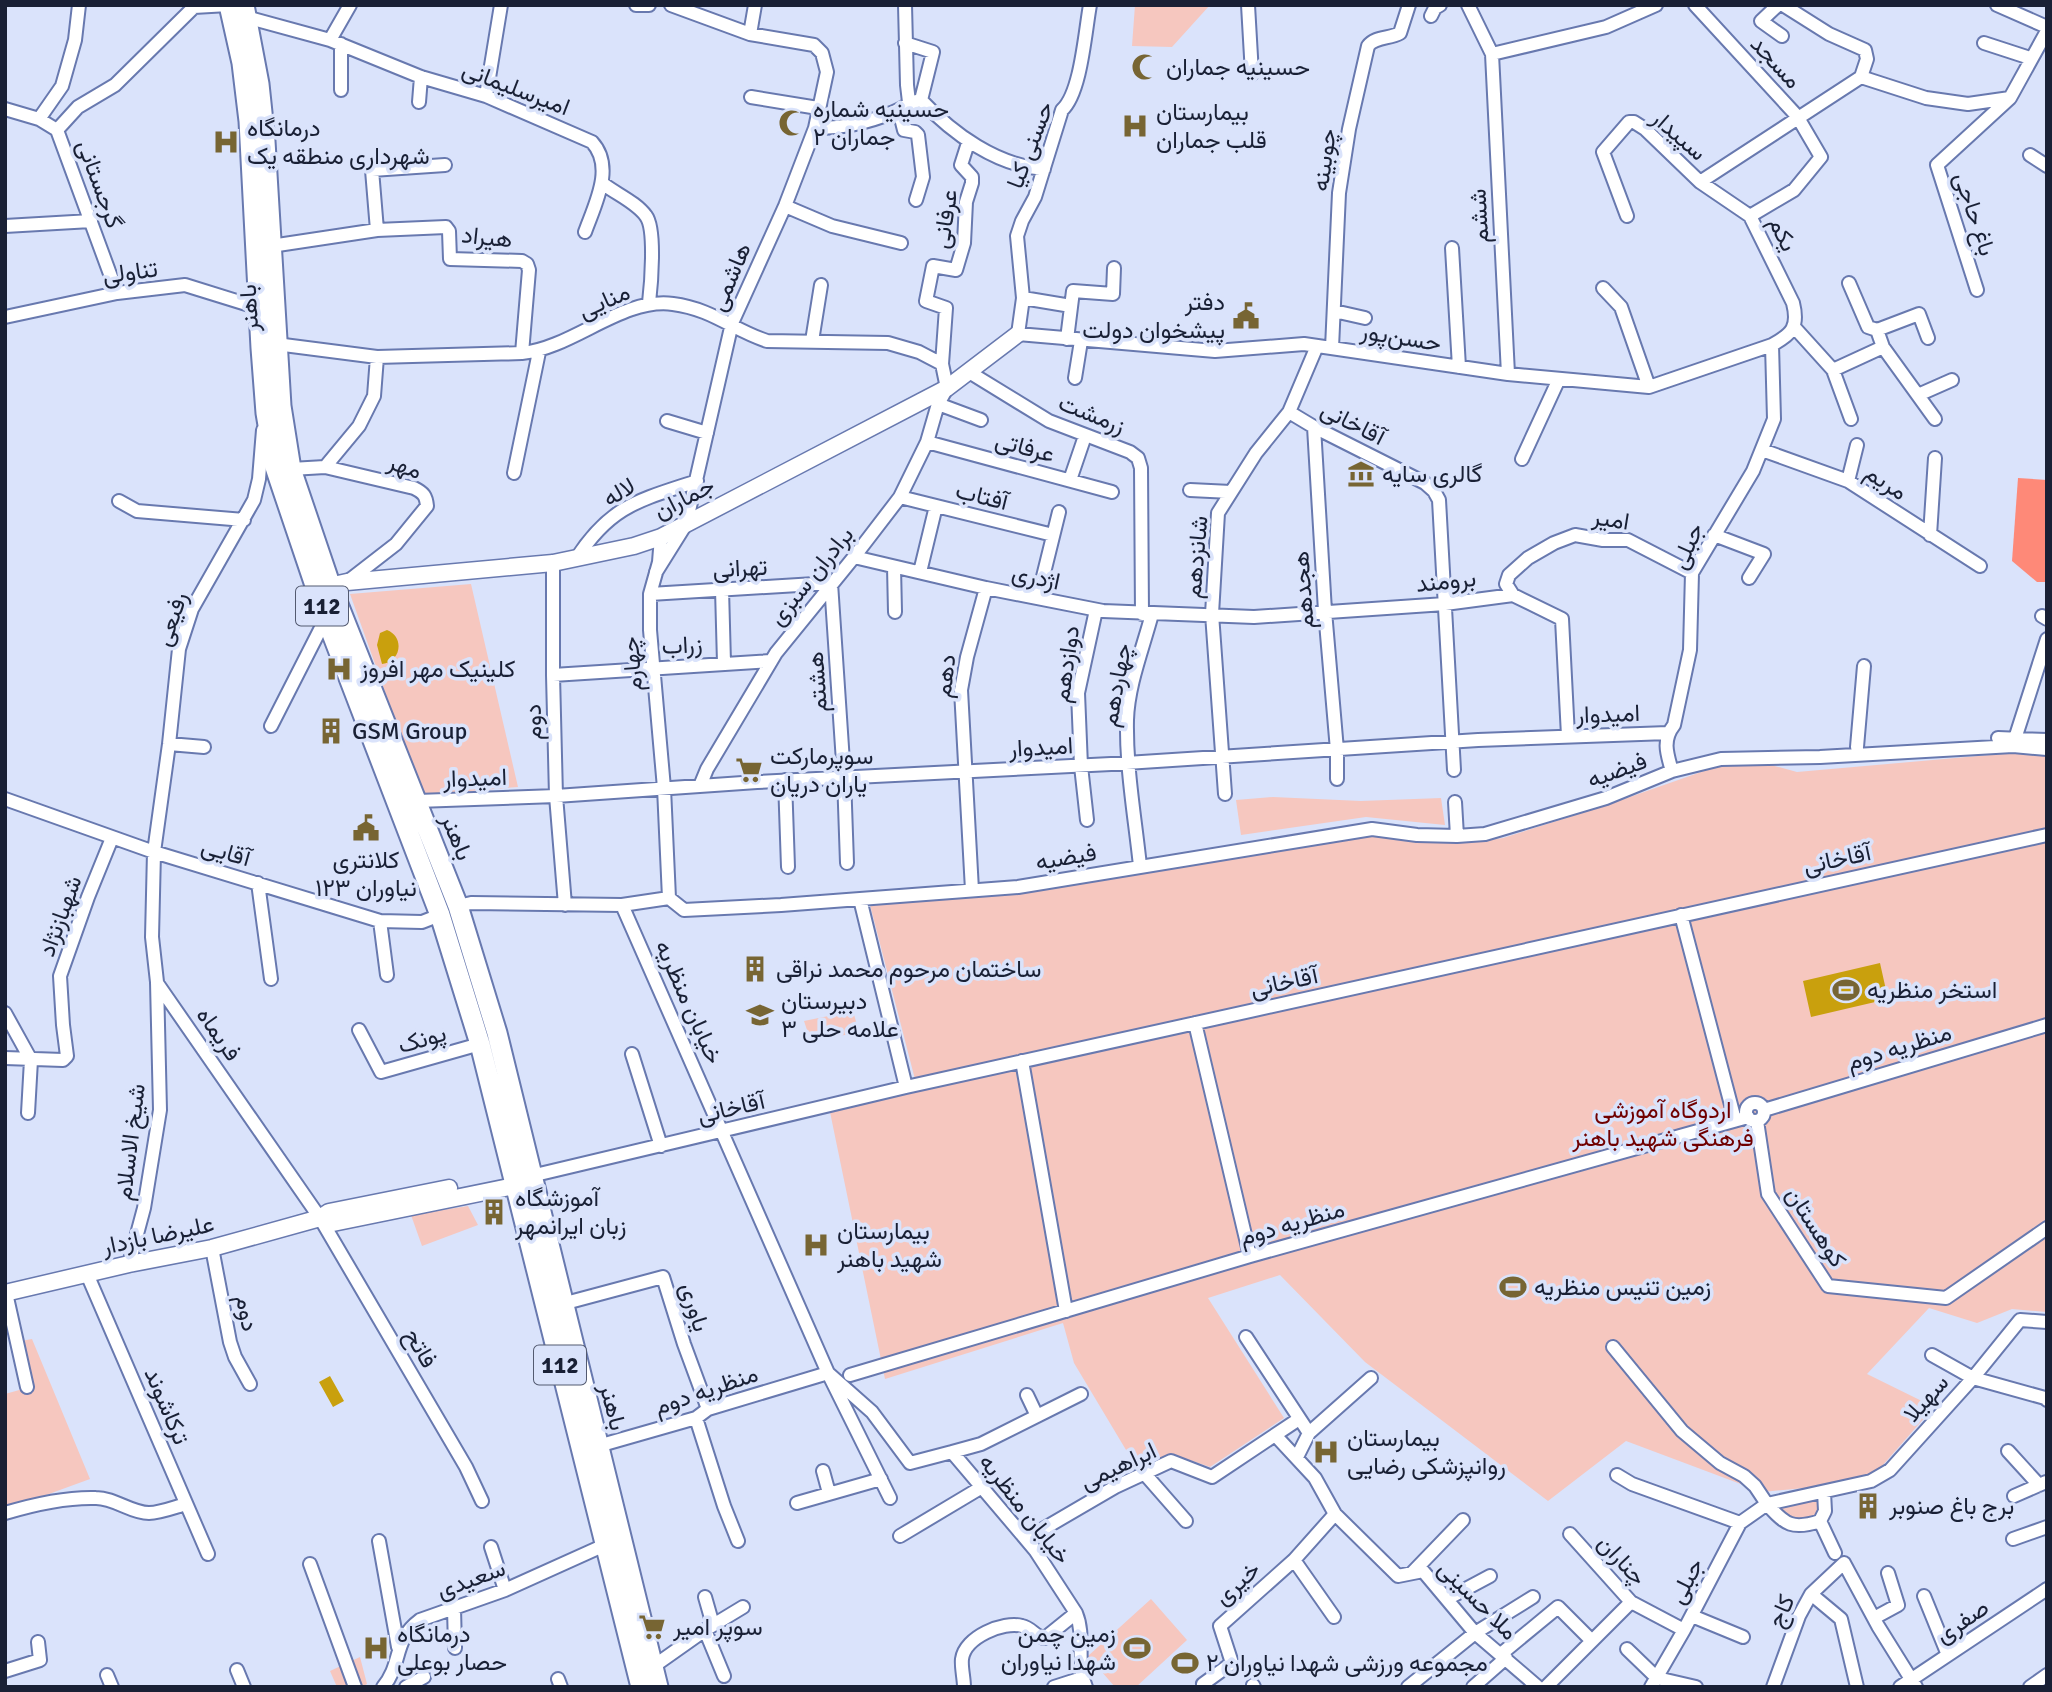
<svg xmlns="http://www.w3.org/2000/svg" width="2052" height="1692" font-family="Signika,Vazirmatn,sans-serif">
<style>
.green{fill:#f6c7bf}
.forest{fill:#fe8978}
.water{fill:#c9a00d}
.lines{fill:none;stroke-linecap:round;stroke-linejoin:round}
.street-casing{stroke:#6879af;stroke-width:16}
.secondary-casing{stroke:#6879af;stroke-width:19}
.primary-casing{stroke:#6879af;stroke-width:23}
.street{stroke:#fff;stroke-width:12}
.secondary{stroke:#fff;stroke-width:16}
.primary{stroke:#fff;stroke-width:19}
.labels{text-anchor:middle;stroke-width:7;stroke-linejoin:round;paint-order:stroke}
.shield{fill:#dae3fb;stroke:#535a70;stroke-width:2}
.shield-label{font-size:23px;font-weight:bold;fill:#192035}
.street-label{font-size:24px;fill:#192035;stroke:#dae3fb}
.poi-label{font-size:24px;fill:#192035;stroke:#dae3fb;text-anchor:start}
.park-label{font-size:24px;fill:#700000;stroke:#dae3fb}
</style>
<rect width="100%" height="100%" fill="#dae3fb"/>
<path class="green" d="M1135,5h75l-38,42 -40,-1z
M471,584l47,203 -96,8 -72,-201z
M2012,753l35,2v557l-35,-3 -35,14 -48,-15 -62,66 67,33 -66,75 -106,10 -136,-51 -78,60 -183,-139 -85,-87 -72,23 76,120 -74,49 -38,-13 -34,16 -64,-107 -11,-40 -178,56 -55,-267 88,-21 -48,-186 171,-16 330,-53 96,7 36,-5 104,-33 114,-40 39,-3 37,10z
M1273,797l88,4 80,-3 4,27 -79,-8 -125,18 -5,-35z
M853,1011l6,21 -48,10 -7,-21z
M468,1206l10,19 -56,21 -11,-31z
M32,1339l58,140 -85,31v-116l25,-7 -9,-46z
M1821,1498l-2,15c-17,14 -26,7 -43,-4l4,-5z
M1151,1599l36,41 -51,47h-21l-27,-31z
M360,1657l7,27 -6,3h-24l-7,-16z"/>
<path class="forest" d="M2018,478l29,2v102h-10l-25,-21z"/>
<path class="water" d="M387,630c18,7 14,32 -5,34l-5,-19 3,-12z
M1880,963l8,36 -77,18 -8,-36z
M330,1376l14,25 -11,6 -14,-25z"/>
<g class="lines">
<g class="street-casing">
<path id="street" d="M636,5h13
M905,5l2,80 2,17
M1090,5c-5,27 -9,88 -28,105l-27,87 -13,24 -5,15 6,62 -5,36 197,17 89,-7 204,30 141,13 123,-42c20,-11 27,-18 21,-42l-43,-87 -50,-34 -55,-53 -11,-7h-5l-26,30 24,64
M1248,5l4,69
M1468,5l24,49 16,320
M1695,5l102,111 24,41 -27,33 -44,26
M1778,5l-17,16 21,15
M1783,5l46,29 36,16 2,9 -6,18
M1997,5l50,22
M1431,16l4,-8 5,-3
M246,17l84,23 91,37 65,19 106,46c23,25 3,62 -7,90
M750,34l5,-29
M330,40l20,-35
M905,43l28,9 -12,48
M1984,43l46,15
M341,44v46
M1492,54l114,-27 50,-22
M1861,77l65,21 42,6 42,-6 37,-67
M486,96l15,-91
M751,97l67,11
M921,100c32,34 76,66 123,69
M419,102l2,-25
M5,109l34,10 18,11
M899,110l5,20 11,2 3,3 5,42 -7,23
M39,119l23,-33 13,-46 4,-35
M815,128c26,0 52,-5 76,-15 12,-4 18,-11 30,-13
M57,130l21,-23 37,-22 79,-78 34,-2
M57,130l60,163
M2030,155l17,11
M1700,182l161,-105
M602,183c14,11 34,19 44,33 10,13 5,70 3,87
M785,206l47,20 69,17
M5,226l86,-5
M377,230l-5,-60 73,-5
M271,246l106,-16 69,-3 3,4 1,28 72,2 5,3 2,6 -7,83
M1452,248l7,119
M1849,283l19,44 9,3 6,17
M1603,288l18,19 28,80
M1977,290l-40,-125 73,-67
M1023,298l48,8
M1334,311l31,7
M5,317l112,-24 68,-8 74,23
M1795,328l38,42 18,49
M1877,330l42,-16 9,24
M1067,339l6,-48 40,3 1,-26
M812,341l9,-56
M276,344l101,13 145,-4c51,-5 100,-56 151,-49 39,5 60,26 94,37l121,2 31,9 23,12
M1332,348l7,-155 10,-64 19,-83c7,-10 22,-7 32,-13l9,-28
M1833,370l50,-23 52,72
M969,372l80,49 81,31 8,6 3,10 1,146
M1075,378l6,-37
M1918,395l34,-15
M938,404l43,16
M1289,412l25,15 111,56 9,8 5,9 15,270
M667,421l40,12
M1314,427l11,184 12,139v29
M927,442l185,50
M1762,450l86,31 132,85
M1522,459l36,-78
M325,467l34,-41 15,-30 3,-39
M291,469l34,-2 89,21c10,5 12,8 13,18l-31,38 -49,38
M514,473l25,-121
M1070,480l15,-44
M1848,481l9,-36
M1190,490l41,2
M900,497l153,38
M119,501l18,10 107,9
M1714,535l50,19 -15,24
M1930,535l5,-77
M661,537l-2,25 -9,32v36l14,158 5,110
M854,557l132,31 117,23 151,6 191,-13 68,-9 49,24 6,117
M576,559c35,-54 64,-59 121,-78
M553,563v112l3,121 9,109
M894,567l1,45
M656,572l30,-48 46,-201 53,-117 30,-78 12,-56 -5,-19 -8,-8 -64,-11 -79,-29
M920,572l16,-66
M831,583l13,194 3,86
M722,589l2,74
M650,594l181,-11
M1513,595l-7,-11 3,-9 19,-17 26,-15 21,-8 28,5h25l64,33
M1038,597l21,-85
M2042,616l5,3
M553,675l218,-14
M271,726l55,-108
M1998,738l49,2
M169,744l35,3
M2013,745l34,-106
M1857,747l7,-81
M1672,771c-5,-17 -10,-31 2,-46l16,-75 2,-77 61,-102 21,-52 -2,-74
M785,780l3,87
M700,786l7,-17 69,-116 78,-96 46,-60 27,-55 11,-38 9,-16 -5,-24 4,-56 -20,-7 7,-35 23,4 8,-27 2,-41 6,-19v-6l-11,-12 7,-22
M1225,794l-13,-180 6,-101 38,-60 33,-41 28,-66
M5,799l149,53 226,69 42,1 18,-7
M417,801l139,-5 201,-14 354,-18 367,-24 190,-7
M1455,802l2,34
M1087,820l-6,-54 -3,-73 18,-83
M1140,866c-5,-48 -14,-97 -13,-146 1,-35 16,-72 25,-106
M258,883l13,96
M972,890l-11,-200 6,-33 19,-69
M860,899l46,188
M622,905l206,468 44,39 38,51 42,-11 83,98 41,63c10,24 -1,50 10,74
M458,906l13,-3 151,2 47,-7 15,12 97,-5 237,-18 354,-58 45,6 40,1 28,-2 121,-36 66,-27 49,-12 99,-2 193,-11 34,3
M1681,915l54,205
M380,921l7,54
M157,983l163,235 146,249 16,34
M5,1013l26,47
M1195,1023l55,233
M359,1030l22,42 99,-28
M632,1054l29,92
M5,1058l58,2 4,-4 -4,-31 -3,-49 28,-79 24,-59
M1022,1061l44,250
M1746 1112a9 9 0 1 1 18 0a9 9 0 1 1-18 0Z
M1764,1110l283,-85
M28,1113l3,-53
M1757,1121l11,73 60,92 118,12 101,-70
M531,1176l375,-89 1141,-252
M212,1248l18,94 5,15 15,27
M129,1264l15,-56 16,-98 -3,-128 -5,-45 2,-85 15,-108 10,-95 13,-40 62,-109 5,-21 4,-49
M87,1274l121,280
M6,1293l21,94
M562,1304l101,-27 21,67 24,65
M1246,1337l63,96
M1613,1347l69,84 38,32 24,13 11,10 12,18 -27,19 -56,107 -33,57
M1932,1355l41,23 72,20 2,2
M850,1375l400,-119 498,-139
M1027,1395l10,21
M696,1418l28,88 14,35
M1275,1435l40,43 20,36 63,62 25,-5 52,62 63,54
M598,1446l98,-28 12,-9 120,-36 62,125
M2008,1451l31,34
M952,1452l29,-8 100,-50
M1297,1457l12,-24 62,-55
M823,1471l6,22
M1144,1473l42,48
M1617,1475l15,9 108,39
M1824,1492l1,19 -5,10c-27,9 -35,4 -53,-17l104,-23 19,-11 83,-92 47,-58 27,2
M2014,1496l32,-14
M797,1503l84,-24
M5,1513c30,-9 60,-16 91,-15 19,0 35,15 53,15 11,0 26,-6 37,-9
M1820,1521l15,32
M1570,1534l61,68 53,28
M900,1536l82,-49
M1026,1539l89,-52 56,-26 41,16 87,-58
M2013,1539l34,-12
M379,1541l19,106
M491,1547l14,43
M1294,1560l40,57
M310,1564l45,123
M1412,1573l51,-53
M1811,1594l30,25 16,68
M1924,1596l24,59
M705,1597l8,28
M1447,1599l43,-23
M454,1608l1,40
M1692,1616l51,21
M1874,1618l24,-13 -10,-32
M705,1630l19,46
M1627,1649l30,29 39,9
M1501,1654l57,-47 34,34
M654,1666l51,-36 38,-23
M237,1670l7,17
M5,1671l35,-11 -2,-18
M107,1675l5,12
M558,1679l3,8
M1253,1685l1,2
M383,1687c20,-24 9,-46 37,-67l85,-30 102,-46
M406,1687l18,-10
M964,1687c0,-9 -3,-20 -2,-28 3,-22 41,-38 60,-33 10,2 14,12 23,12l31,-25
M1054,1687l28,-9
M1204,1687l-1,-3 29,-21 -12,-37 74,-66 41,-46
M1408,1687l67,-54 58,-36
M1473,1687l33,-29
M1546,1687l85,-85
M1773,1687l26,-71 12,-22 33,-31 34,63 38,61
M1900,1687l147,-98
M2030,1687l17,-12"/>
</g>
<g class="secondary-casing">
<path id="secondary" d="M320,588l27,-6 206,-19 81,-17 27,-9 286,-149 71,-54
M320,1218l9,-6 120,-24
M5,1293l124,-29 83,-16 108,-30 13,5 181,-37 9,-6"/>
</g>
<g class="primary-casing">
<path id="primary" d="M229,5l13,58 7,58 12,227 5,65 9,54 51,151 114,297 40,129 161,643
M244,5l15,79 6,57 16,265 10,63 39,115 128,322 39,127 161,654"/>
</g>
<use href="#street" class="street"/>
<use href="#secondary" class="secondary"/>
<use href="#primary" class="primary"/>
</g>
<defs>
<g id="mosque-bare" transform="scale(2.1)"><path d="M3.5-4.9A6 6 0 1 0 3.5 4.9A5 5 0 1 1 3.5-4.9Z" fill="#776533" stroke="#dae3fb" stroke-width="2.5" paint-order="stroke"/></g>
<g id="hospital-bare" transform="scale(2.1)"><path d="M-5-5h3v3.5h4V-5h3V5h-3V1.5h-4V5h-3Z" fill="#776533" stroke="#dae3fb" stroke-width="2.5" paint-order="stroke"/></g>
<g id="civic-bare" transform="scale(2.1)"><path d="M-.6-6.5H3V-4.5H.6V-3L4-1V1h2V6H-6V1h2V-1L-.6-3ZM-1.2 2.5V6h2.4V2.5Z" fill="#776533" stroke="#dae3fb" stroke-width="2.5" paint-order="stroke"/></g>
<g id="museum-bare" transform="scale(2.1)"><path d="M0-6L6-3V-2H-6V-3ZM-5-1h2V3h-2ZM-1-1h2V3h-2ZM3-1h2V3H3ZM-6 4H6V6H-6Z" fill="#776533" stroke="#dae3fb" stroke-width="2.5" paint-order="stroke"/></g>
<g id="building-bare" transform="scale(2.1)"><path d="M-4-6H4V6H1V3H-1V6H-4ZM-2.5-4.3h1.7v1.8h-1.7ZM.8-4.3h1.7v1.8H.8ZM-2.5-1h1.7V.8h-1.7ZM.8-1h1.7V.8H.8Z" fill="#776533" stroke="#dae3fb" stroke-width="2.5" paint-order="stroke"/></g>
<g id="supermarket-bare" transform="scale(2.1)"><path d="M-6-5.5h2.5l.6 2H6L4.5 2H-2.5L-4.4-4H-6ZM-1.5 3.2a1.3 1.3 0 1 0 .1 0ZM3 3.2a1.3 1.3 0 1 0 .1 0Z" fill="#776533" stroke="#dae3fb" stroke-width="2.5" paint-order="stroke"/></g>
<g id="stadium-bare" transform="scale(2.1)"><path d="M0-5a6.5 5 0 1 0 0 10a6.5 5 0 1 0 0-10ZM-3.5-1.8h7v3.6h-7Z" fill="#776533" stroke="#dae3fb" stroke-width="2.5" paint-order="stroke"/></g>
<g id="school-bare" transform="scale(2.1)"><path d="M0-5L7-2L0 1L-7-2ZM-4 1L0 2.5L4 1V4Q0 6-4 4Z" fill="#776533" stroke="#dae3fb" stroke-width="2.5" paint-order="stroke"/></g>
</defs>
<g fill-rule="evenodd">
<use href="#mosque-bare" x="1145" y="67"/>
<use href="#mosque-bare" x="792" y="123"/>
<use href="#hospital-bare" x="1135" y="126"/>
<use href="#hospital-bare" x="226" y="142"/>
<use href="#civic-bare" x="1246" y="316"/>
<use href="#museum-bare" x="1361" y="474"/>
<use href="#hospital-bare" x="339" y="669"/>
<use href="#building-bare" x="331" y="731"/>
<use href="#supermarket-bare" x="749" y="770"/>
<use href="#civic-bare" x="366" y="828"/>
<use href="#building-bare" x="755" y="969"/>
<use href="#stadium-bare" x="1846" y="990"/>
<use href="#school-bare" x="760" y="1015"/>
<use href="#building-bare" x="494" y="1212"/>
<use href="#hospital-bare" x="816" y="1245"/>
<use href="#stadium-bare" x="1513" y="1287"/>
<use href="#hospital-bare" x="1326" y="1452"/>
<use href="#building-bare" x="1868" y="1506"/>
<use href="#supermarket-bare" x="652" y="1627"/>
<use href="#hospital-bare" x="376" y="1648"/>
<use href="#stadium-bare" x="1137" y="1648"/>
<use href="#stadium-bare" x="1185" y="1663"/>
</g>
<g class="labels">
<g class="shield">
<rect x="296" y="586.5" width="52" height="39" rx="5"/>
<rect x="534" y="1345.5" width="52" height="39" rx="5"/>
</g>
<g class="shield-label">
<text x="322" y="614">112</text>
<text x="560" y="1373">112</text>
</g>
<g class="street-label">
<text transform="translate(1776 62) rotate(47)" y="8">مسجد</text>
<text transform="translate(516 88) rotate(21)" y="8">امیرسلیمانی</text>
<text transform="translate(1679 135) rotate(41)" y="8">سپیدار</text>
<text transform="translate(1030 145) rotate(-69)" y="8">حسنی کیا</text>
<text transform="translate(1324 160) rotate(-82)" y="8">چوبینه</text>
<text transform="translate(100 184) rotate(70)" y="8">گرجستانی</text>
<text transform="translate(1975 214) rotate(72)" y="8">باغ حاجی</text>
<text transform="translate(1479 216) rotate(-93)" y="8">ششم</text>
<text transform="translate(945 219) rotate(-81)" y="8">عرفانی</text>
<text transform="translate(1783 234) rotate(64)" y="8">یکم</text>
<text transform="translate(487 237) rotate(6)" y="8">هیراد</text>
<text transform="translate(130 272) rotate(-8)" y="8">تناولی</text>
<text transform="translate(730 277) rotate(-67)" y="8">هاشمی</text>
<text transform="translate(604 301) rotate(-24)" y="8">منایی</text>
<text transform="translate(249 308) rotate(-93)" y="8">باهنر</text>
<text transform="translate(1401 337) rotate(9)" y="8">حسن‌پور</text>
<text transform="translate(1092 414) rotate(22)" y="8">زرمشت</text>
<text transform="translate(1353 423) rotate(27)" y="8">آقاخانی</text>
<text transform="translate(1025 447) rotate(15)" y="8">عرفاتی</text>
<text transform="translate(405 466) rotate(19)" y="8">مهر</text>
<text transform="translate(1886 482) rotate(33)" y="8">مریم</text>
<text transform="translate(619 492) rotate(-30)" y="8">لاله</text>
<text transform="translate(982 496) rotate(14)" y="8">آفتاب</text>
<text transform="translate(684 498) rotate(-27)" y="8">جماران</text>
<text transform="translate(1611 519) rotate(9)" y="8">امیر</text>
<text transform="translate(1687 546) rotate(-66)" y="8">جبلی</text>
<text transform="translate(1196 557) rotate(-85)" y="8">شانزدهم</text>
<text transform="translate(740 568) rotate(-3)" y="8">تهرانی</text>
<text transform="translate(811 576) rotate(-51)" y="8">برادران سبزی</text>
<text transform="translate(1036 577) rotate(12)" y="8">اژدری</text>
<text transform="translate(1446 581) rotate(-6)" y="8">برومند</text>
<text transform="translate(1303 590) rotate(-94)" y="8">هجدهم</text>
<text transform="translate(171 619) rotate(-71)" y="8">رفیعی</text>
<text transform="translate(682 645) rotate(-3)" y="8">زراب</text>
<text transform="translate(632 664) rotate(-95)" y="8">چهارم</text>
<text transform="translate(1066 664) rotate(-82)" y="8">دوازدهم</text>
<text transform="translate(945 676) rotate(-83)" y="8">دهم</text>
<text transform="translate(817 682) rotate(-94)" y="8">هشتم</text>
<text transform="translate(1116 685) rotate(-80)" y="8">چهاردهم</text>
<text transform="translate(1608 714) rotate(-2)" y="8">امیدوار</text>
<text transform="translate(533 722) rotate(-91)" y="8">دوم</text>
<text transform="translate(1041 747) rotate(-3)" y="8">امیدوار</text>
<text transform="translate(1617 770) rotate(-20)" y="8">فیضیه</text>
<text transform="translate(475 778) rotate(-2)" y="8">امیدوار</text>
<text transform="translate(457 837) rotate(68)" y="8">باهنر</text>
<text transform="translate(226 852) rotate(16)" y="8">آقایی</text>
<text transform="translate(1066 857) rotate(-10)" y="8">فیضیه</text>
<text transform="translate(1837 859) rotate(-12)" y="8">آقاخانی</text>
<text transform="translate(60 916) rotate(-70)" y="8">شهبازنژاد</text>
<text transform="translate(1284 982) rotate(-12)" y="8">آقاخانی</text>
<text transform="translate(689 1002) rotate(66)" y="8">خیابان منظریه</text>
<text transform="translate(219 1034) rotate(55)" y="8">فریماه</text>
<text transform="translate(422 1039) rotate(-16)" y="8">پونک</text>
<text transform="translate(1899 1047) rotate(-17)" y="8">منظریه دوم</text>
<text transform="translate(731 1108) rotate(-13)" y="8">آقاخانی</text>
<text transform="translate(130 1142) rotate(-83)" y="8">شیخ الاسلام</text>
<text transform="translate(1292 1223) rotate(-16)" y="8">منظریه دوم</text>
<text transform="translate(1816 1227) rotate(57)" y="8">کوهستان</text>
<text transform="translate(158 1235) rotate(-12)" y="8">علیرضا بازدار</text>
<text transform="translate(695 1307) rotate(73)" y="8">یاوری</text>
<text transform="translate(247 1313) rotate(79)" y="8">دوم</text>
<text transform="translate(421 1348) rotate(60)" y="8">فاتح</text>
<text transform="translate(706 1390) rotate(-19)" y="8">منظریه دوم</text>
<text transform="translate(1926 1398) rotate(-48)" y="8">سهیلا</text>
<text transform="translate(167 1406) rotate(67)" y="8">ترکاشوند</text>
<text transform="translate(613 1407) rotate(76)" y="8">باهنر</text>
<text transform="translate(1118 1466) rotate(-25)" y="8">ابراهیمی</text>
<text transform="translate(1025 1509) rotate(52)" y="8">خیابان منظریه</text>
<text transform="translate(1622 1560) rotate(47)" y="8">چناران</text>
<text transform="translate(471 1579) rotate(-20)" y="8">سعیدی</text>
<text transform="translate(1686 1581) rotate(-63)" y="8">جبلی</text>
<text transform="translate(1237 1583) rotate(-42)" y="8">خیری</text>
<text transform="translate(1478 1600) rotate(45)" y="8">ملا حسینی</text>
<text transform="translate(1781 1611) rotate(-66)" y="8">کاج</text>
<text transform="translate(1962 1621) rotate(-34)" y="8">صفری</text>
</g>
<g class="poi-label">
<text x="1166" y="75">حسینیه جماران</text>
<text x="813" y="117">حسینیه شماره<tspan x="813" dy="28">۲ جماران</tspan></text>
<text x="1156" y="120">بیمارستان<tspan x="1156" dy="28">قلب جماران</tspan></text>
<text x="247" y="136">درمانگاه<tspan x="247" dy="28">شهرداری منطقه یک</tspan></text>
<text x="1225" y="310" text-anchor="end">دفتر<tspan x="1225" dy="28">پیشخوان دولت</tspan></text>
<text x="1382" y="482">گالری سایه</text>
<text x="360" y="677">کلینیک مهر افروز</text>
<text x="352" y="739">GSM Group</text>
<text x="770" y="764">سوپرمارکت<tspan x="770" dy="28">یاران دریان</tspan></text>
<text x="366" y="868" text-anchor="middle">کلانتری<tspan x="366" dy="28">۱۲۳ نیاوران</tspan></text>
<text x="776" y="977">ساختمان مرحوم محمد نراقی</text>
<text x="1867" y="998">استخر منظریه</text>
<text x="781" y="1009">دبیرستان<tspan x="781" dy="28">علامه حلی ۳</tspan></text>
<text x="515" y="1206">آموزشگاه<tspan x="515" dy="28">زبان ایرانمهر</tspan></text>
<text x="837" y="1239">بیمارستان<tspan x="837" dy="28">شهید باهنر</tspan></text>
<text x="1534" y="1295">زمین تنیس منظریه</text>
<text x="1347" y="1446">بیمارستان<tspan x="1347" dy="28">روانپزشکی رضایی</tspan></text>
<text x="1889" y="1514">برج باغ صنوبر</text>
<text x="673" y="1635">سوپر امیر</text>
<text x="397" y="1642">درمانگاه<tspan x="397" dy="28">حصار بوعلی</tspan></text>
<text x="1116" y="1642" text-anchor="end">زمین چمن<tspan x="1116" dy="28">شهدا نیاوران</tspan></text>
<text x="1206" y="1671">مجموعه ورزشی شهدا نیاوران ۲</text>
</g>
<g class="park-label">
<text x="1663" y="1118">اردوگاه آموزشی<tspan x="1663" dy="28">فرهنگی شهید باهنر</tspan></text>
</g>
</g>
<rect width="2052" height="1692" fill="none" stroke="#192035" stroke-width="14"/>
</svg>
